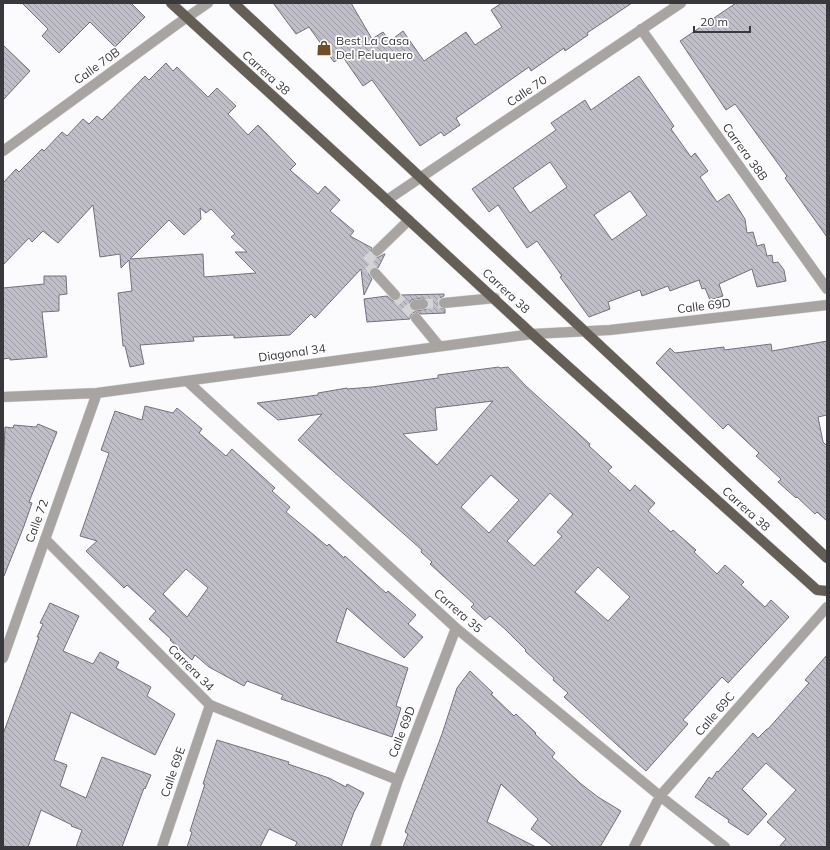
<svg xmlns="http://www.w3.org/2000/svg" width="830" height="850" font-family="Mulish,sans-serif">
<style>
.building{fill:url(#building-back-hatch);stroke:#73727c;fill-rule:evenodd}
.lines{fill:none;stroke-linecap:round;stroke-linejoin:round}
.minor-tunnel{stroke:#d4d4d7;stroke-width:10;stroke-dasharray:10 5;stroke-linecap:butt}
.minor-casing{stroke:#d8d8da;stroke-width:11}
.major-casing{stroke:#d8d8da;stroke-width:11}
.minor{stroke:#a8a4a1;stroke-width:10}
.major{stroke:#655e57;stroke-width:10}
.labels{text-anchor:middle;stroke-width:3.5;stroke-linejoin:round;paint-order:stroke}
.poi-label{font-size:12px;fill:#39383d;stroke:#fff;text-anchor:start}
.street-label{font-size:12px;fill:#39383d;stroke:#fff}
</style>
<defs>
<pattern id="building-back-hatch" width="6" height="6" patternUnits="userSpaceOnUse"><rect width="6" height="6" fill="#bfbec9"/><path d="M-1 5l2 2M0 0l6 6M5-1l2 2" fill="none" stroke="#9c9ba4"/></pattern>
</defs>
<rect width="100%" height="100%" fill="#fbfbfd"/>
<path class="building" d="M22,3h109l14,14 -30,30 -25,-25 -31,31 -17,-17 6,-7z
M273,3h78l21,36 11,-7 7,9 13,-10 21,30 42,-29 9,13 27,-18 -11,-17 11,-7h130l-45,30 1,2 -23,16 -1,-3 -33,23 -2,-4 -73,51 4,7 -16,11 -3,-4 -21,14 -48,-66 -9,6 -20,-29 -9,5 -25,-35 -13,7z
M736,3h91v234l-42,-59 2,-2 -52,-72 -9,6 -46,-69z
M3,45l27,26 -27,29z
M166,63l7,8 4,-4 31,30 9,-9 19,18 -8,8 20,21 10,-10 38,39 -6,6 28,24 7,-8 15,14 -10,11 24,20 -4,5 22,12 -1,5 4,4h4l5,-3h1l-7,14 -5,-1 -4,4v4l3,4 -8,16 -3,-26 -46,49 -4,-4 -21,21 -56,3v-3l-41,2 1,4 -54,4 4,19 -14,3 -5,-21h-2l-5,-53 14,-2 -3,-31 -8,8 -1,-14 -20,3 -7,-52 -35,38 -15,-12 -11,11 -3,-4 -26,27v-82l13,-14 3,3 23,-23 2,2 18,-19 5,4 16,-17 6,5 8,-8 5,4 43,-44 4,4zM200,208l6,5 5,-4 24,25 -4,3 16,15h-12l21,21 -52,4 -1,-23 -73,5 39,-39 15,15 17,-16z
M639,76l35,50 -3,3 20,28 4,-4 13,18 -8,6 17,25 12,-8 16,25 2,14 6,-1 4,14 7,-2 3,12 5,-1 1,8 5,-1 6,8 2,11 -29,6 -5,-18 -33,15 4,12 -13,4 -5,-12 -3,1 -3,-9 -29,11 -2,-5 -26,10 -2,-6 -32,12 2,7 -21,8 -29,-40 2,-1 -25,-35 -10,7 -29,-43 -9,7 -17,-23 84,-59 -5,-7 34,-23 6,10zM550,162l17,25 -37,26 -17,-25zM630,191l17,24 -35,25 -18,-25z
M44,276h22l1,18 -8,1v16l-17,1 5,45 -37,3v-2l-7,1v-71l41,-4z
M444,294v2l-4,2 -2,5 1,4 6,2v4l-24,1 -6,-2 -3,1 -2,6 -43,3 -3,-23 23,-3 6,5h3l4,-1 1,-5zM422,298l6,2 1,4 -2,5 -11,2 -6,-2 -1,-4 2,-5z
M827,341v74l-9,2 5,25 4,4v75l-10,-9 -2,2 -18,-17 -1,1 -18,-16 3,-3 -25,-23 3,-3 -31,-29 -5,5 -67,-66 14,-15 5,5 49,-6v3l47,-6 1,7z
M499,367l1,1 8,-1 18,19 64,58 -1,2 23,21 -4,4 22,20 5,-6 20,18 -7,8 23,21 2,-2 23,20 -2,2 23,22 8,-9 19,17 -3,3 24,22 6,-7 18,17 -61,66 -6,-6 -39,43 5,4 -42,47 -82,-74 4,-4 -15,-13 1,-2 -29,-27 1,-1 -20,-20 -16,-14 -5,4 -14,-13 3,-3 -44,-40 2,-2 -11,-10 1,-2 -124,-110 24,-26 -44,6 -21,-17 61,-8v-2l29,-5v1l25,-2 66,-9v-3zM493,401l-56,64 -34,-31 34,-4 -2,-22zM491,475l28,25 -30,33 -28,-26zM550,493l23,21 -16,18 5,4 -28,30 -27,-25zM598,567l32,30 -22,24 -33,-29z
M145,406l28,7 4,-5 25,21 -3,4 27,23 6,-7 43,39 -3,3 18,16 -4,5 41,34 2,-2 15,14 1,-2 41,37 2,-2 28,24 -8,9 15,13 -19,21 -57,-50 -11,34 72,26 -12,38 5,2 -9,29 -96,-33 -15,-5 2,-4 -36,-14 -3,5 -35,-19 -14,-12 -3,5 -22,-20 1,-1 -22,-20 7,-8 -29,-26 -3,3 -38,-37 11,-10 -17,-5 29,-83 -8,-3 14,-39 27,9zM186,569l22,19 -21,29 -24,-23z
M38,424l19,8 -28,70 3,1 -8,23 -20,50h-1v-103l2,-46 8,1 1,-3 22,2z
M50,603l29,13 -16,35 30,13 7,-12 19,10 -3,6 35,19 -4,9 28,18 -20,41 -84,-43 -17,48 13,5 -7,21 26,12 16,-41 49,18 -6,14 -1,-1 -22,59h-46l6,-17 -11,-4 1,-1 -31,-15 -13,37h-25v-113l36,-97h-2l6,-13 -3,-1z
M827,655v192h-48l7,-8 -19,-17 29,-32 -30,-27 -24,26 25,25 -19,21 -20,-13 1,-2 -34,-23 14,-20 3,2 5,-8 1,1 35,-39 5,5 9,-9h1l41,-46 -4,-3z
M470,671l23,22 -2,1 23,22 2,-2 20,19 -1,1 20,19 -3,4 28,26 18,14 23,14 -21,36h-46l-23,-18 7,-10 -37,-35 -14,38 49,25h-133l5,-13 -3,-2 37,-98 15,-46z
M217,740l72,22 -1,2 41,14 17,9 1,-3 17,9 -10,19 -13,35h-46l2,-5 -28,-13 -9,18h-73l5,-15 -2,-1 15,-47h-2z"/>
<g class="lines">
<path class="minor-tunnel" d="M375,273l-9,-11 11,-11
M395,295l21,23
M423,304l21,-1"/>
<g class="minor-casing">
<path id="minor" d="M641,29l186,260
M3,151l173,-126 32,-22
M387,200l294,-197
M377,251l32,-31
M375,273l20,22
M444,303l51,-5
M415,305l8,-1
M416,318l23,28
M187,381l269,247 204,168 65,51
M3,397l94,-4 435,-59 78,-4 217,-25
M45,539l165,166 188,75
M3,658l94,-265
M162,847l48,-142
M375,847l23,-67 58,-152
M634,847l26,-51 167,-189"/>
</g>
<g class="major-casing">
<path id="major" d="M171,3l230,210 131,121 285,256 10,1
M234,3l593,555"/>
</g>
<use href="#minor" class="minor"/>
<use href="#major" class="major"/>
</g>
<defs>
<g id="shop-bare" transform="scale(1.2)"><path d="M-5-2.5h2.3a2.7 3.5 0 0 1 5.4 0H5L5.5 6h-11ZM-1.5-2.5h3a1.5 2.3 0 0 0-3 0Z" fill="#714d27" stroke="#fff" stroke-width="2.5" paint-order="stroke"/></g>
</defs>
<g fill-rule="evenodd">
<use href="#shop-bare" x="324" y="48"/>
</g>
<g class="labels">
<g class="poi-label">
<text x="336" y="45">Best La Casa<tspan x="336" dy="14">Del Peluquero</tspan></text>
</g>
<g class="street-label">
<text transform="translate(97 66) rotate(-36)" y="4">Calle 70B</text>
<text transform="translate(266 73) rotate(42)" y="4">Carrera 38</text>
<text transform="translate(527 91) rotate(-34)" y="4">Calle 70</text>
<text transform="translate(745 152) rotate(54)" y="4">Carrera 38B</text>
<text transform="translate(506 291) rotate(43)" y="4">Carrera 38</text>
<text transform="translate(704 306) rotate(-7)" y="4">Calle 69D</text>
<text transform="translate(292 353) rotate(-8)" y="4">Diagonal 34</text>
<text transform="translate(746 509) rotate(42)" y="4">Carrera 38</text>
<text transform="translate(37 521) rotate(-70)" y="4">Calle 72</text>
<text transform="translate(458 611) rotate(41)" y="4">Carrera 35</text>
<text transform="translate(191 668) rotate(45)" y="4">Carrera 34</text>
<text transform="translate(715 714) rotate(-49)" y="4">Calle 69C</text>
<text transform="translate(402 732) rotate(-69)" y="4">Calle 69D</text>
<text transform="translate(173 772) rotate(-71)" y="4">Calle 69E</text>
</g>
</g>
<rect width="830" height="850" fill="none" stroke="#39383d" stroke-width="8"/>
<path d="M694 26v6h56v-6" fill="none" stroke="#39383d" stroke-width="2"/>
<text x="700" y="26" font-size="12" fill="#39383d" stroke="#ffffff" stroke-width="3" paint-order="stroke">20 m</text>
</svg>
